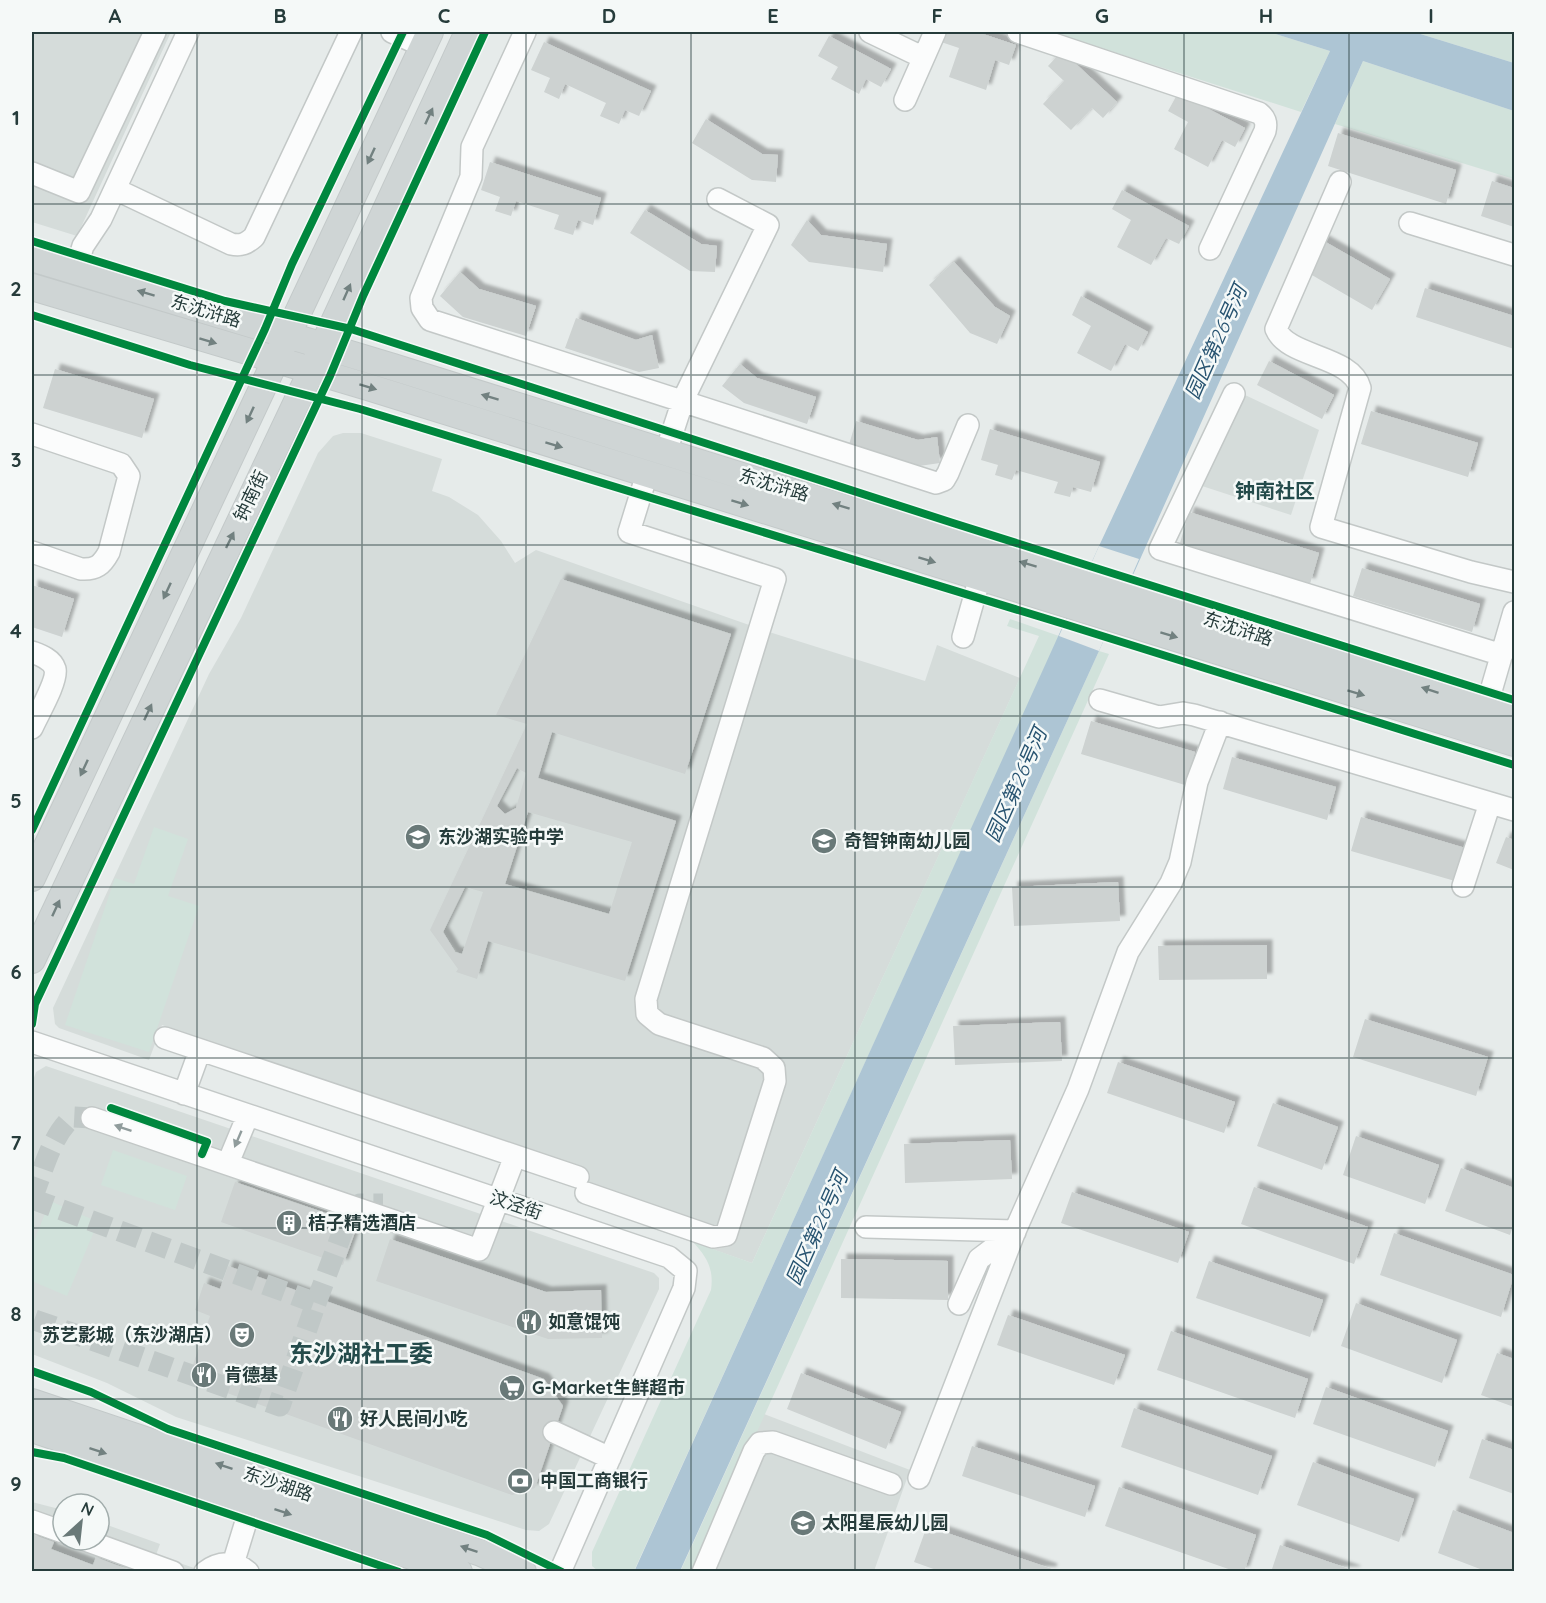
<svg xmlns="http://www.w3.org/2000/svg" width="1546" height="1603" font-family="Quicksand,'Noto Sans SC',sans-serif">
<style>
.built{fill:#d5dcda}
.green{fill:#d1e2db}
.water{fill:#adc5d4}
.pier{fill:#e6ebea}
.building{fill:#cdd2d1;fill-rule:evenodd;filter:url(#shadow)}
.lines{fill:none;stroke-linecap:round;stroke-linejoin:round}
.minor-tunnel{stroke:#c0c8c7;stroke-width:21;stroke-dasharray:21 10;stroke-linecap:butt}
.minor-casing{stroke:#c3c8c7;stroke-width:24}
.major-casing{stroke:#c3c9c9;stroke-width:28}
.minor{stroke:#fbfcfc;stroke-width:21}
.major{stroke:#cfd5d5;stroke-width:26}
.cycleway-casing{stroke:#f5f9f8;stroke-width:11}
.cycleway{stroke:#00873e;stroke-width:8}
.oneway{fill:#728180}
.oneway2{fill:#909c9c}
.grid{fill:none;stroke:#263c3b;stroke-width:1.5;stroke-opacity:0.55}
.labels{text-anchor:middle;stroke-width:5;stroke-linejoin:round;paint-order:stroke}
.street-label{font-size:18px;fill:#263c3b;stroke:#f5f9f8}
.poi-label{font-size:18px;font-weight:bold;fill:#263c3b;stroke:#f5f9f8;text-anchor:start}
.water-label{font-size:20px;font-style:italic;fill:#275370;stroke:#f5f9f8}
.neighbourhood-label{font-size:20px;font-weight:bold;fill:#244b4b;stroke:#f5f9f8}
.district-label{font-size:24px;font-weight:bold;fill:#244b4b;stroke:#f5f9f8}
.neatline{fill:none;stroke:#263c3b;stroke-width:2}
.grid-label{font-size:20px;text-anchor:middle;font-weight:bold;fill:#263c3b}
</style>
<defs>
<filter id="shadow"><feDropShadow dx="5.5" dy="-5.5" stdDeviation="1.5" flood-color="#0004"/></filter>
</defs>
<rect width="100%" height="100%" fill="#e6ebea"/>
<path class="built" d="M32,32h139l-94,204 -45,-14z
M1245,395l74,35 -28,85 -89,-29z
M343,433h18l81,26 -10,32 17,6 29,18 23,26 14,22 21,-13 230,81 159,50 12,-36 83,33 -268,585 -175,-61 9,-30 -424,-147 -13,35 -90,-32 -4,-4 -2,-16 156,-334 32,-56 77,-165 15,-17z
M46,1066l608,207 5,5v11l-110,235 -10,7 -13,-1 -350,-113 -69,-34 -75,-29v-271l4,-11z
M764,1414l146,56 -36,101 -180,1z
M32,1502l31,8v30h36v-18l61,22 -4,11 47,16h-171z"/>
<path class="green" d="M1051,32h218l61,19 -29,61z
M1414,32h100v31z
M1363,61l151,50v68l-179,-55z
M1010,619l49,17 -425,935h-36l-6,-5v-14l119,-262c3,-21 -4,-33 -18,-48l59,21 287,-627 -32,-10z
M1099,651l10,3 -415,917 -14,1z
M154,827l34,12 -20,57 31,10 -50,146 -84,-27 50,-147 19,6z
M113,1150l74,26 -12,34 -74,-25z
M50,1201l48,21 -31,74 -35,-15v-35z"/>
<path class="water" d="M1269,32h145l100,31v48l-151,-50 -264,590 -419,920 -46,1 465,-1026 231,-495z"/>
<path class="pier" d="M1099,546l40,13 -40,92 -40,-15z"/>
<path class="building" d="M941,32h36l39,13 -7,20 -14,-5 -9,30 -37,-13 10,-29 -21,-7z
M829,36l62,33 -10,18 -15,-8 -7,15 -28,-15 7,-12 -20,-11z
M544,42l107,49 -12,25 -14,-6 -6,14 -19,-8 6,-13 -41,-19 -6,15 -15,-7 6,-14 -19,-8z
M1062,51l55,51 -14,16 -11,-10 -21,22 -28,-26 21,-23 -16,-15z
M1178,93l67,35 -10,19 -13,-7 -14,27 -34,-18 14,-27 -20,-11z
M706,119l56,35 16,1 -2,27 -24,-2 -60,-37z
M1338,133l118,37 -10,34 -118,-38z
M490,162l111,36 -8,27 -15,-5 -5,15 -19,-6 5,-14 -43,-14 -5,15 -16,-5 5,-14 -19,-7z
M1492,181l22,7v39l-33,-11z
M1122,190l67,36 -10,18 -13,-6 -15,27 -34,-18 14,-27 -19,-11z
M645,210l56,34 16,2 -2,26 -25,-1 -60,-38z
M807,220l14,15 66,9 -4,28 -74,-10 -18,-17z
M1322,240l68,39 -18,31 -67,-39z
M954,262l41,45 15,9 -13,28 -27,-11 -41,-48z
M460,272l19,17 57,17 -10,30 -63,-19 -23,-21z
M1425,288l89,28v33l-98,-32z
M1081,296l67,36 -10,19 -13,-7 -14,27 -34,-18 14,-27 -19,-11z
M576,318l60,22 16,-5 7,33 -20,4 -74,-24z
M1269,361l65,34 -12,24 -65,-34z
M740,364l17,14 59,19 -9,27 -63,-21 -22,-17z
M55,369l99,30 -12,39 -99,-30z
M1371,411l107,32 -10,34 -107,-33z
M856,421l62,19 19,-3 3,26 -28,4 -64,-19z
M990,429l110,33 -9,30 -18,-5 -3,10 -16,-4 4,-11 -42,-12 -4,10 -17,-5 3,-10 -17,-5z
M1189,512l130,41 -9,31 -130,-41z
M1362,568l118,36 -8,28 -119,-36z
M561,579l170,55 -46,140 -133,-42 -14,46 138,43 -51,160 -137,-40 -11,38 -21,-7 2,-3 -28,-39 97,-206 -31,-9zM517,768l9,5 -10,35 -11,6 -8,-8zM528,812l104,30 -23,72 -104,-30zM465,887l18,5 -21,62 -7,-2 -12,-20z
M32,585l42,14 -12,38 -30,-10z
M1091,721l104,31 -10,33 -104,-31z
M1232,757l104,30 -9,33 -104,-31z
M1361,817l104,31 -10,33 -104,-30z
M1506,837l8,3v30l-18,-7z
M1118,882l2,39 -106,5 -2,-39z
M1267,945v34l-108,1 -1,-34z
M1365,1019l123,38 -12,39 -123,-39z
M1060,1022l2,39 -107,4 -2,-39z
M1118,1062l117,40 -11,31 -117,-40z
M1273,1103l65,24 -16,43 -65,-24z
M1356,1136l83,29 -14,39 -82,-29z
M1010,1140l2,39 -107,4 -1,-39z
M1461,1168l53,20v35l-4,12 -65,-24z
M235,1182l123,42 -15,41 -122,-43z
M1254,1187l114,40 -14,37 -113,-40z
M1072,1192l117,40 -11,31 -117,-40z
M1394,1233l120,42 -13,42 -121,-42z
M390,1239l156,53 55,-2 1,48 -54,1 -172,-58z
M841,1259l107,2v39l-107,-2z
M1209,1261l114,39 -13,37 -114,-39z
M228,1266l316,113 19,27 -28,82 -23,7 -324,-116 22,-63 -15,-6 9,-27 16,6z
M1356,1303l101,37 -15,43 -101,-37z
M1008,1315l117,40 -11,30 -117,-40z
M1171,1331l137,48 -13,39 -138,-48z
M1497,1353l17,6v48l-33,-12z
M801,1373l100,39 -15,37 -99,-40z
M1326,1387l122,44 -13,36 -122,-43z
M1134,1408l138,48 -14,39 -137,-48z
M1482,1439l32,11v44l-45,-16z
M972,1446l123,40 -10,31 -123,-41z
M1313,1462l101,37 -15,43 -102,-37z
M1119,1487l137,48 -12,37h-7l-132,-46z
M1453,1510l61,23v39h-26l-50,-19z
M927,1526l125,43 -1,3h-109l-28,-10z
M32,1534l22,8 -3,7 42,16 3,-8 38,15h-102z
M1280,1545l75,26v1h-84z"/>
<g class="lines">
<path class="minor-tunnel" d="M32,1198c11,-26 19,-63 41,-81l19,1
M32,1199l284,104 -36,103 -248,-87
M316,1303l35,-94 9,-5h23"/>
<g class="minor-casing">
<path id="minor" d="M392,32l31,14
M525,32l-53,115 -1,30 -50,121 1,10 8,12 506,163 8,-3 4,-7 20,-48
M870,32l52,25
M1018,32l241,81c6,5 8,9 6,18l-55,118
M905,100l30,-68
M32,173l47,19 76,-160
M1340,182l-64,147c12,29 75,26 84,59l-39,139 150,45 43,10
M115,189l116,55c10,2 15,0 23,-7l97,-205
M1410,223l104,32
M75,272l8,-26 18,-27 87,-187
M1234,394l-74,155 342,106
M32,434l89,30 8,12 -20,76c-7,13 -13,18 -28,17l-49,-17
M666,452l17,-52 85,-175 -50,-26
M963,637l17,-60
M32,652c8,3 20,7 23,17 3,12 -18,47 -23,59
M1100,700l59,17 24,-4 11,2 320,95
M1486,708l28,-96
M1463,886l27,-83
M165,1038l413,139
M32,1042l637,215 17,14 -2,17 -124,284
M184,1094l16,-44
M92,1118l387,132
M228,1163l20,-48
M586,1193l127,44 13,-2 49,-154 -1,-13 -11,-10 -104,-34 -12,-10 -1,-15 129,-420 -146,-47 18,-58
M866,1227l149,4
M479,1250l36,-94
M959,1304l20,-45 36,-27
M554,1432l56,26
M919,1478l96,-247 63,-142 50,-137 43,-69 9,-21 17,-80 23,-60
M32,1521l31,11
M85,1540l88,32
M233,1564l19,-62
M205,1572c13,-10 30,-12 43,0
M703,1572l51,-121 6,-8 13,-1 118,42"/>
</g>
<g class="major-casing">
<path id="major" d="M32,258l361,109 1121,350
M32,287l336,100 1146,356
M32,878l398,-846
M32,960l279,-588 157,-340
M32,1402l449,151 42,19
M32,1429l427,143"/>
</g>
<use href="#minor" class="minor"/>
<use href="#major" class="major"/>
<g class="cycleway-casing">
<path id="cycleway" d="M32,241l193,60 126,28 602,194 561,177
M32,315l158,50 170,44 704,215 450,141
M32,830l233,-501 27,-65 111,-232
M32,1024l3,-20 295,-628 33,-80 122,-264
M111,1108l96,34 -5,12
M32,1371l59,21 77,37 319,106 75,37
M32,1452l32,6 335,114"/>
</g>
<use href="#cycleway" class="cycleway"/>
</g>
<defs><path id="oneway-solid" d="M-6-.8H1V-3.2L6.5 0L1 3.2V.8H-6Z" transform="scale(1.5)"/></defs>
<g class="oneway">
<use href="#oneway-solid" transform="translate(429 116) rotate(-65)"/>
<use href="#oneway-solid" transform="translate(371 156) rotate(115)"/>
<use href="#oneway-solid" transform="translate(347 292) rotate(-66)"/>
<use href="#oneway-solid" transform="translate(146 293) rotate(-163)"/>
<use href="#oneway-solid" transform="translate(208 341) rotate(17)"/>
<use href="#oneway-solid" transform="translate(368 387) rotate(17)"/>
<use href="#oneway-solid" transform="translate(490 397) rotate(-163)"/>
<use href="#oneway-solid" transform="translate(250 415) rotate(115)"/>
<use href="#oneway-solid" transform="translate(554 445) rotate(17)"/>
<use href="#oneway-solid" transform="translate(740 503) rotate(17)"/>
<use href="#oneway-solid" transform="translate(841 506) rotate(-163)"/>
<use href="#oneway-solid" transform="translate(230 540) rotate(-64)"/>
<use href="#oneway-solid" transform="translate(927 560) rotate(17)"/>
<use href="#oneway-solid" transform="translate(1028 564) rotate(-163)"/>
<use href="#oneway-solid" transform="translate(167 591) rotate(115)"/>
<use href="#oneway-solid" transform="translate(1169 635) rotate(17)"/>
<use href="#oneway-solid" transform="translate(1430 690) rotate(-162)"/>
<use href="#oneway-solid" transform="translate(1356 693) rotate(17)"/>
<use href="#oneway-solid" transform="translate(148 712) rotate(-65)"/>
<use href="#oneway-solid" transform="translate(84 768) rotate(115)"/>
<use href="#oneway-solid" transform="translate(56 908) rotate(-65)"/>
<use href="#oneway-solid" transform="translate(98 1451) rotate(18)"/>
<use href="#oneway-solid" transform="translate(224 1466) rotate(-161)"/>
<use href="#oneway-solid" transform="translate(283 1512) rotate(18)"/>
<use href="#oneway-solid" transform="translate(469 1549) rotate(-161)"/>
</g>
<g class="oneway2">
<use href="#oneway-solid" transform="translate(123 1128) rotate(-161)"/>
<use href="#oneway-solid" transform="translate(238 1139) rotate(113)"/>
</g>
<path class="grid" d="M197,32v1540M362,32v1540M526,32v1540M691,32v1540M855,32v1540M1020,32v1540M1184,32v1540M1349,32v1540M32,204h1482M32,375h1482M32,545h1482M32,716h1482M32,887h1482M32,1058h1482M32,1228h1482M32,1399h1482"/>
<defs>
<g id="school-disc" transform="scale(1.35)"><circle r="9.5" fill="#697978" stroke="#f5f9f8"/><path d="M0-5L7-2L0 1L-7-2ZM-4 1L0 2.5L4 1V4Q0 6-4 4Z" fill="#fff"/></g>
<g id="building-disc" transform="scale(1.35)"><circle r="9.5" fill="#697978" stroke="#f5f9f8"/><path d="M-4-6H4V6H1V3H-1V6H-4ZM-2.5-4.3h1.7v1.8h-1.7ZM.8-4.3h1.7v1.8H.8ZM-2.5-1h1.7V.8h-1.7ZM.8-1h1.7V.8H.8Z" fill="#fff"/></g>
<g id="restaurant-disc" transform="scale(1.35)"><circle r="9.5" fill="#697978" stroke="#f5f9f8"/><path d="M-5-6h1v4h1v-4h1v4h1v-4h1v5L-1.5 .5V6h-2V.5L-5-1ZM5-6V6H3V1.5H1.5Q1.5-4 5-6Z" fill="#fff"/></g>
<g id="theatre-disc" transform="scale(1.35)"><circle r="9.5" fill="#697978" stroke="#f5f9f8"/><path d="M-5-5.5Q0-4 5-5.5V0Q5 5 0 6Q-5 5-5 0ZM-3.3-2.5H-1v1.5H-3.3ZM1-2.5H3.3v1.5H1ZM-2.8 1Q0 5.5 2.8 1Z" fill="#fff"/></g>
<g id="supermarket-disc" transform="scale(1.35)"><circle r="9.5" fill="#697978" stroke="#f5f9f8"/><path d="M-6-5.5h2.5l.6 2H6L4.5 2H-2.5L-4.4-4H-6ZM-1.5 3.2a1.3 1.3 0 1 0 .1 0ZM3 3.2a1.3 1.3 0 1 0 .1 0Z" fill="#fff"/></g>
<g id="bank-disc" transform="scale(1.35)"><circle r="9.5" fill="#697978" stroke="#f5f9f8"/><path d="M-6-4H6V4H-6ZM0-2.3a2.3 2.3 0 1 0 0 4.6a2.3 2.3 0 1 0 0-4.6Z" fill="#fff"/></g>
</defs>
<g fill-rule="evenodd">
<use href="#school-disc" x="418" y="837"/>
<use href="#school-disc" x="824" y="841"/>
<use href="#building-disc" x="289" y="1223"/>
<use href="#restaurant-disc" x="529" y="1322"/>
<use href="#theatre-disc" x="242" y="1335"/>
<use href="#restaurant-disc" x="204" y="1375"/>
<use href="#supermarket-disc" x="512" y="1388"/>
<use href="#restaurant-disc" x="340" y="1419"/>
<use href="#bank-disc" x="520" y="1481"/>
<use href="#school-disc" x="803" y="1523"/>
</g>
<g class="labels">
<g class="street-label">
<text transform="translate(206 311) rotate(17)" y="6">东沈浒路</text>
<text transform="translate(774 485) rotate(17)" y="6">东沈浒路</text>
<text transform="translate(251 496) rotate(-64)" y="6">钟南街</text>
<text transform="translate(1238 629) rotate(18)" y="6">东沈浒路</text>
<text transform="translate(516 1205) rotate(19)" y="6">汶泾街</text>
<text transform="translate(278 1484) rotate(19)" y="6">东沙湖路</text>
</g>
<g class="poi-label">
<text x="438" y="843">东沙湖实验中学</text>
<text x="844" y="847">奇智钟南幼儿园</text>
<text x="308" y="1229">桔子精选酒店</text>
<text x="548" y="1328">如意馄饨</text>
<text x="222" y="1341" text-anchor="end">苏艺影城（东沙湖店）</text>
<text x="224" y="1381">肯德基</text>
<text x="532" y="1394">G-Market生鲜超市</text>
<text x="360" y="1425">好人民间小吃</text>
<text x="540" y="1487">中国工商银行</text>
<text x="822" y="1529">太阳星辰幼儿园</text>
</g>
<g class="water-label">
<text transform="translate(1216 342) rotate(-66)" y="7">园区第26号河</text>
<text transform="translate(1016 785) rotate(-66)" y="7">园区第26号河</text>
<text transform="translate(817 1228) rotate(-66)" y="7">园区第26号河</text>
</g>
<g class="neighbourhood-label">
<text x="1275" y="498">钟南社区</text>
</g>
<g class="district-label">
<text x="361" y="1362">东沙湖社工委</text>
</g>
</g>
<rect width="1546" height="1603" fill="none" stroke="#f5f9f8" stroke-width="66"/>
<g transform="translate(81 1522) rotate(27)"><circle r="28" fill="#f5f9f8" stroke="#a2adac" stroke-width="1.5"/>
<path d="M0-4.5L10 22L0 15L-10 22Z" fill="#697978"/>
<text y="-9" font-size="16" font-weight="bold" text-anchor="middle" fill="#263c3b">N</text>
</g>
<rect x="33" y="33" width="1480" height="1537" class="neatline"/>
<g class="grid-label">
<text x="115" y="23">A</text>
<text x="280" y="23">B</text>
<text x="444" y="23">C</text>
<text x="609" y="23">D</text>
<text x="773" y="23">E</text>
<text x="937" y="23">F</text>
<text x="1102" y="23">G</text>
<text x="1266" y="23">H</text>
<text x="1431" y="23">I</text>
<text x="16" y="125">1</text>
<text x="16" y="296">2</text>
<text x="16" y="467">3</text>
<text x="16" y="638">4</text>
<text x="16" y="808">5</text>
<text x="16" y="979">6</text>
<text x="16" y="1150">7</text>
<text x="16" y="1321">8</text>
<text x="16" y="1491">9</text>
</g>
</svg>
